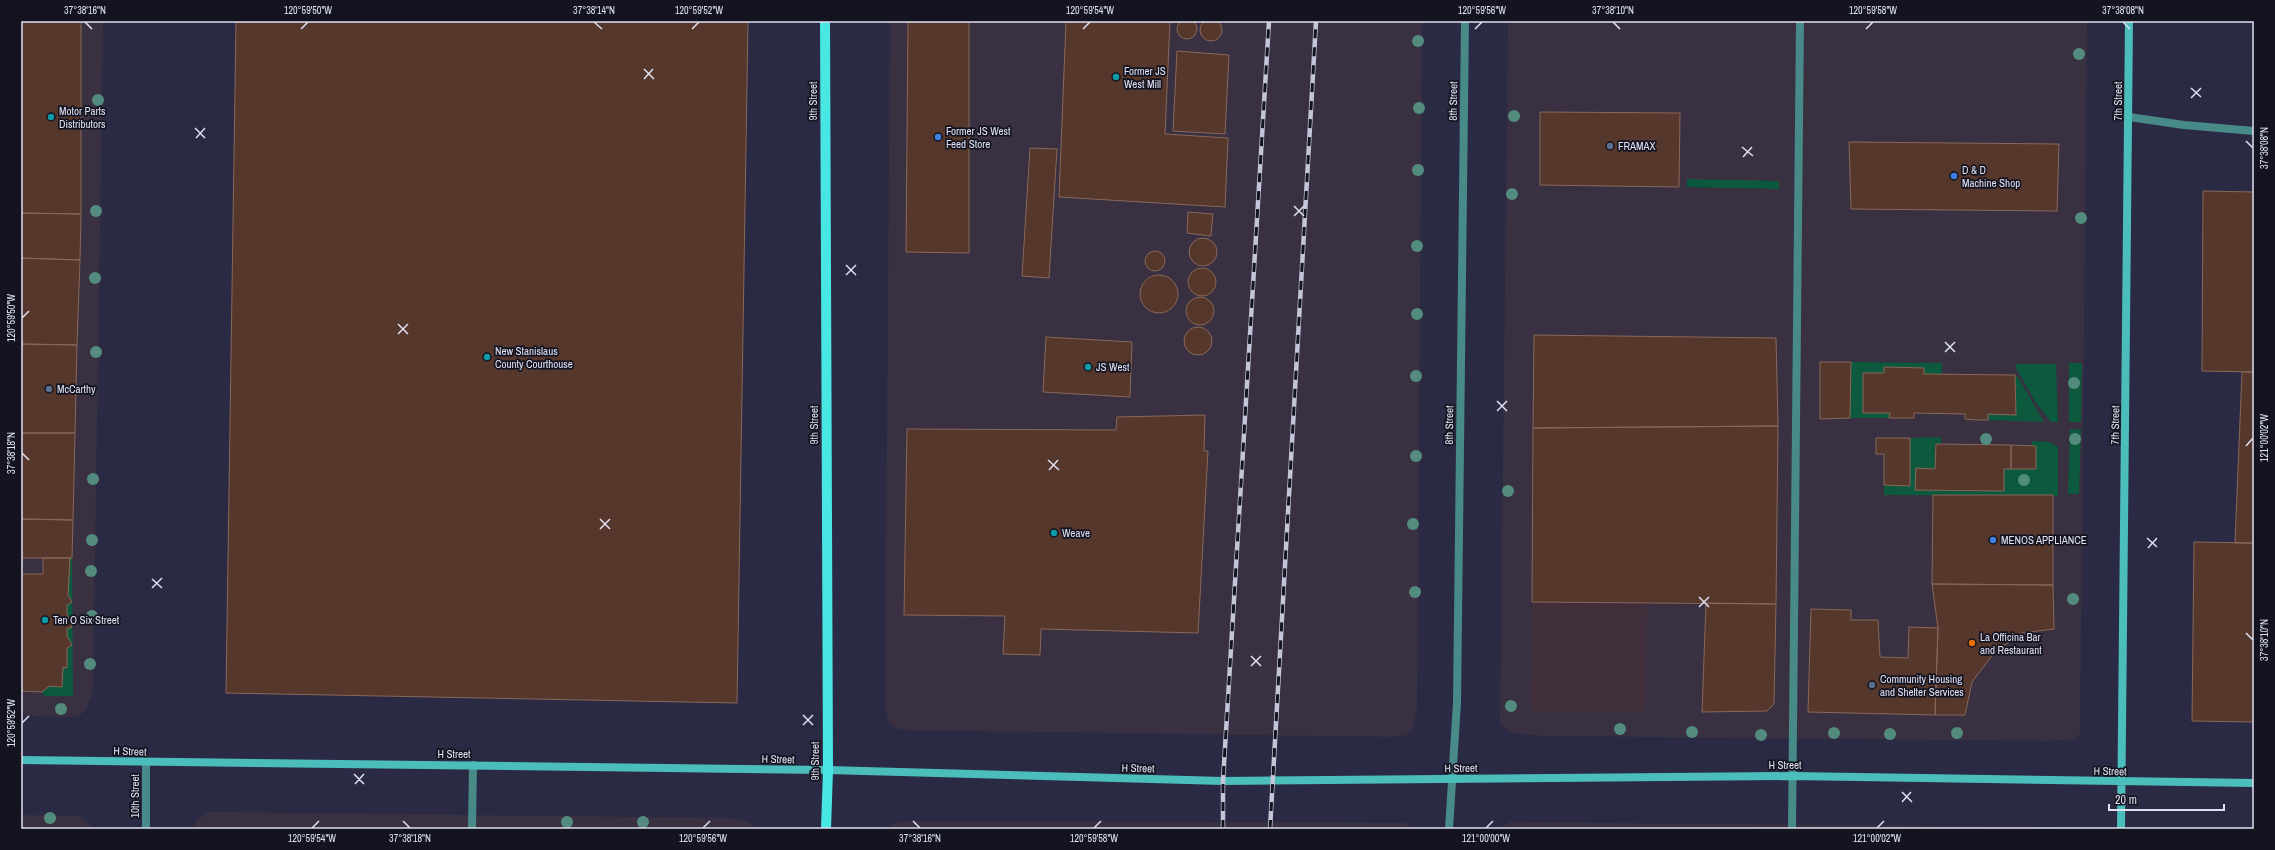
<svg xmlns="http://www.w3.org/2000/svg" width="2275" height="850" font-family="'Archivo Narrow',sans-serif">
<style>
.commercial{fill:#393141}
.industrial{fill:#402f3a}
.green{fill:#0c593d}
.building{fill:#55372b;stroke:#89685a}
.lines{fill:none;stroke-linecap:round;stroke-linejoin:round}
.lane{stroke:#478a88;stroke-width:8}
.street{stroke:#478a88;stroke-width:8}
.secondary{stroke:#4bbebc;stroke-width:8}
.primary{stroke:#48e7e4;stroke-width:10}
.rail-casing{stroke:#c4c5d8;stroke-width:4.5}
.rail{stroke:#141420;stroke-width:3;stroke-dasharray:9;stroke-linecap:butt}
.tree{fill:#538c7e}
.ticks{fill:none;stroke:#dfe0f2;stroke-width:1.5}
.culture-dot{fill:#0f9aa8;stroke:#141420;stroke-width:1.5}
.shop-dot{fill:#3f7fe0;stroke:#141420;stroke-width:1.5}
.service-dot{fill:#5c6f8a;stroke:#141420;stroke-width:1.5}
.food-dot{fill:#e8710a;stroke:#141420;stroke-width:1.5}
.labels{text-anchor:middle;stroke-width:3.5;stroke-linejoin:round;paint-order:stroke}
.poi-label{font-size:11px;fill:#dfe0f2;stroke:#141420;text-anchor:start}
.street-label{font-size:11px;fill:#dfe0f2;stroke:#141420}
.neatline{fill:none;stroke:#dfe0f2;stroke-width:1.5}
.ticks-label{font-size:10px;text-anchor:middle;fill:#dfe0f2}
</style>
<rect width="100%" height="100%" fill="#2b2a44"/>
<path class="commercial" d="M21,21h82l-10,670 -7,18 -7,7 -9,1 -49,-1z
M890,21h532l-5,687 -4,20 -7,7 -11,2 -492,-7 -10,-3 -5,-6 -3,-15z
M1508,21h579l-7,713 -6,5 -27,2 -502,-5 -35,-3 -10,-10z
M209,812l518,6 16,2 10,5 3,4h-565l8,-11z
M21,815l60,1 13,13h-73z
M905,821l501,2 8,6h-527l7,-6z
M1509,822l545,5 16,2h-569z"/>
<path class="industrial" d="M1532,602l115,2 -2,107h-114z"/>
<path class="green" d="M1687,179l92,2v8l-92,-2z
M1851,362l91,1v11h-18l-1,-6 -39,-1v6h-20l-1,39 27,1 -1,5h-39z
M2069,363h13l-1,59h-12z
M2016,364h40l2,58h-7l-15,-19 -20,-35z
M2015,375l3,2 26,45 -56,-2v-6l28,1z
M2070,429l11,1 -2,64h-11z
M1941,437v7h-6v25l-19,-1 -1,22 89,1v-22h32v-23h-4v-5l18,1 8,5v49l-174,-1v-10l26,1v-48z
M70,558h2l1,138h-29l-2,-4 7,-6 13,1 1,-20h4v-19l5,-3 -5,-9v-31l5,-3 -4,-7z"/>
<path class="building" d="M1177 29a10 10 0 1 1 20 0a10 10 0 1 1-20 0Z
M1200 30a11 11 0 1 1 22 0a11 11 0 1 1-22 0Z
M21,21h60v193l-60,-1z
M236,21h512l-11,682 -511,-10z
M908,21h61v232l-63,-1z
M1066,21h104l-5,113 63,4 -3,69 -166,-10z
M1177,51l52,4 -4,79 -52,-3z
M1540,112l140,1 -1,74 -139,-2z
M1849,142l210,2 -2,67 -206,-2z
M1030,148l27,1 -8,129 -27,-2z
M2203,191l51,1v180l-52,-1z
M1188,212l25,2 -2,22 -24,-3z
M21,213l60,1 -1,46 -59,-2z
M1189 252a14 14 0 1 1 28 0a14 14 0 1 1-28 0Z
M1145 261a10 10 0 1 1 20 0a10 10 0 1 1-20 0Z
M21,258l59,2 -3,85 -56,-1z
M1188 282a14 14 0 1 1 28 0a14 14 0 1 1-28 0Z
M1140 294a19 19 0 1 1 38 0a19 19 0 1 1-38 0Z
M1186 311a14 14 0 1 1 28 0a14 14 0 1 1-28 0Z
M1184 341a14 14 0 1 1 28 0a14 14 0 1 1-28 0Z
M1534,335l242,3 2,88 -245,2z
M1046,337l86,5 -2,55 -87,-5z
M21,344l56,1 -2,88h-54z
M1820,362h31l-1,56 -30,1z
M1884,367l40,1v6l91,1 1,40 -28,-1v6h-12l-11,-1v-5l-51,-1v5h-25l1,-5h-27v-40h21z
M2242,372h12v171h-19z
M1205,415l-1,36h4l-10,182 -157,-4 -1,26 -37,-1 2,-38 -101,-1 3,-186 209,1 1,-13z
M1778,426l-2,178 -244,-2 1,-174z
M21,433h54l-2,87 -52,-1z
M1876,438h34v48l-26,-1v-31h-8z
M1936,444l75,1v24h-7v22l-89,-1 1,-22 19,1z
M2011,445l25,1v23h-25z
M1933,495h120v90l-121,-1z
M21,519l52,1 -1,38h-51z
M2194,542l60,1v179l-62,-1z
M43,558h27l-2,37 4,7 -5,3v9l5,13 -5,2v7l5,9 -5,3v20l-4,-1 -1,20 -13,-1 -7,6 -21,-1v-117h22z
M1932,584l121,1 1,44 -33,4 -27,20 -22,29 -7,33h-30l3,-87z
M1706,603l70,1 -2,100 -7,7 -65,1z
M1811,609l40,1v10h27l2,37 28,1 1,-31 29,1 -3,87 -127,-3z"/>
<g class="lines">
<path class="lane" d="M2129,117l55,8 70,6
M472,829l1,-64
M1792,829l8,-808"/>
<path class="street" d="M146,829v-66
M1449,829l8,-126 8,-682"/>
<path class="secondary" d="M21,760l807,10 395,11 570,-5 461,7
M2121,829l8,-808"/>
<path class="primary" d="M825,21l3,749 -2,59"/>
<g class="rail-casing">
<path id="rail" d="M1223,829v-48l46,-760
M1270,829l46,-808"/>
</g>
<use href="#rail" class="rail"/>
</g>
<g class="tree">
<circle cx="1418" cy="41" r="6"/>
<circle cx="2079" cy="54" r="6"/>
<circle cx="98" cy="100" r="6"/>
<circle cx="1419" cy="108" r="6"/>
<circle cx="1514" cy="116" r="6"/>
<circle cx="1418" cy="170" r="6"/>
<circle cx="1512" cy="194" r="6"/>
<circle cx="96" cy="211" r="6"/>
<circle cx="2081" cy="218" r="6"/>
<circle cx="1417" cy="246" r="6"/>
<circle cx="95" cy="278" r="6"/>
<circle cx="1417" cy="314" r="6"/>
<circle cx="96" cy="352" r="6"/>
<circle cx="1416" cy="376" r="6"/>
<circle cx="2074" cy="383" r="6"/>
<circle cx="1986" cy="439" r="6"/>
<circle cx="2075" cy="439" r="6"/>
<circle cx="1416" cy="456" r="6"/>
<circle cx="93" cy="479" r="6"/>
<circle cx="2024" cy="480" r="6"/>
<circle cx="1508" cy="491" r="6"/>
<circle cx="1413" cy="524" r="6"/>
<circle cx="92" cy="540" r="6"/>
<circle cx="91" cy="571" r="6"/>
<circle cx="1415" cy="592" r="6"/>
<circle cx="2073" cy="599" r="6"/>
<circle cx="92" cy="616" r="6"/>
<circle cx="90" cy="664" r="6"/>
<circle cx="1511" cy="706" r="6"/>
<circle cx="61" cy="709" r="6"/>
<circle cx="1620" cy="729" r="6"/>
<circle cx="1692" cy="732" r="6"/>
<circle cx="1834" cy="733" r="6"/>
<circle cx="1957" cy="733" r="6"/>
<circle cx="1890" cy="734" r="6"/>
<circle cx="1761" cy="735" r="6"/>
<circle cx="50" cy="818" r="6"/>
<circle cx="567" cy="822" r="6"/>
<circle cx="643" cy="822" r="6"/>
</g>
<path class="ticks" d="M85,22l7,7M594,22l8,7M1613,22l7,7M2123,22l7,7M301,29l7,-7M692,29l7,-7M1083,29l7,-7M1475,29l7,-7M1866,29l7,-7M644,69l10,10M644,79l9,-10M2191,88l10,9M2191,98l10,-10M195,128l10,10M196,138l9,-10M2246,141l7,7M1742,147l11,9M1743,157l9,-10M1294,206l10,10M1294,216l10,-10M846,265l10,10M846,275l10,-10M22,318l7,-7M398,324l10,10M398,334l10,-10M1945,342l10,10M1945,352l10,-10M1497,401l10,10M1497,411l10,-10M2246,446l7,-8M22,453l7,7M1048,460l11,10M1049,470l9,-10M600,519l10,10M600,529l10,-10M2147,538l10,9M2148,548l9,-10M152,579l10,9M152,588l10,-10M1699,597l10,10M1699,607l10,-10M2246,633l7,7M1251,656l10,10M1251,666l10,-10M803,715l10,10M22,723l7,-7M803,725l10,-10M354,774l10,10M355,784l9,-10M1902,792l10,10M1902,802l9,-10M403,821l7,7M913,821l7,7M312,828l7,-7M703,828l7,-7M1094,828l7,-7M1486,828l7,-7M1877,828l7,-7"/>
<g class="culture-dot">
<circle cx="1116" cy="77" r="4"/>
<circle cx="51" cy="117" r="4"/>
<circle cx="487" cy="357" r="4"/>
<circle cx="1088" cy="367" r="4"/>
<circle cx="1054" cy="533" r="4"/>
<circle cx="45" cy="620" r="4"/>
</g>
<g class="shop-dot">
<circle cx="938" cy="137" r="4"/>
<circle cx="1954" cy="176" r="4"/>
<circle cx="1993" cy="540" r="4"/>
</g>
<g class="service-dot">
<circle cx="1610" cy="146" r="4"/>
<circle cx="49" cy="389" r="4"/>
<circle cx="1872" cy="685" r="4"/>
</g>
<circle class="food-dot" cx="1972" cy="643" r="4"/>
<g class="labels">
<g class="poi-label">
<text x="1124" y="75">Former JS<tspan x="1124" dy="13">West Mill</tspan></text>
<text x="59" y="115">Motor Parts<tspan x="59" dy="13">Distributors</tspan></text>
<text x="946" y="135">Former JS West<tspan x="946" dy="13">Feed Store</tspan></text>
<text x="1618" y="150">FRAMAX</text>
<text x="1962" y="174">D &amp; D<tspan x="1962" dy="13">Machine Shop</tspan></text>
<text x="495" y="355">New Stanislaus<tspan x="495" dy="13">County Courthouse</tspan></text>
<text x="1096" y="371">JS West</text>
<text x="57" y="393">McCarthy</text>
<text x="1062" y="537">Weave</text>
<text x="2001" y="544">MENOS APPLIANCE</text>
<text x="53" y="624">Ten O Six Street</text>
<text x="1980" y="641">La Officina Bar<tspan x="1980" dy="13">and Restaurant</tspan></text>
<text x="1880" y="683">Community Housing<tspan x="1880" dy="13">and Shelter Services</tspan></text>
</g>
<g class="street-label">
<text transform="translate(813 101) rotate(-90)" y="4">9th Street</text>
<text transform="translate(1453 101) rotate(-89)" y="4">8th Street</text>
<text transform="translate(2118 101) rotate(-90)" y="4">7th Street</text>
<text transform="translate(814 425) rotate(-90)" y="4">9th Street</text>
<text transform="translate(1449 425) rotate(-89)" y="4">8th Street</text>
<text transform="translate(2115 425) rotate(-89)" y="4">7th Street</text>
<text transform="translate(130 751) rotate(2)" y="4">H Street</text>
<text x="454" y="758">H Street</text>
<text transform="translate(778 759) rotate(1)" y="4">H Street</text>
<text transform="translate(815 761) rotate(-90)" y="4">9th Street</text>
<text x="1785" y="769">H Street</text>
<text transform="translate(1138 768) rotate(1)" y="4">H Street</text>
<text transform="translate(1461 768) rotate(-1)" y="4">H Street</text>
<text transform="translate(2110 771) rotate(1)" y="4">H Street</text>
<text transform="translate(135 796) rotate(-90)" y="4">10th Street</text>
</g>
</g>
<rect width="2275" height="850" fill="none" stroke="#141420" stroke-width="44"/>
<path d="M2109 804v6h115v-6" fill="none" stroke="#dfe0f2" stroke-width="2"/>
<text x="2115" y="804" font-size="12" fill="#dfe0f2" stroke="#141420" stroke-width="3" paint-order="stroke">20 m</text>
<rect x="22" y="22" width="2231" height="806" class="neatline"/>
<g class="ticks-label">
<text x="85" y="14">37°38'16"N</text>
<text x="308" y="14">120°59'50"W</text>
<text x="594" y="14">37°38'14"N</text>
<text x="699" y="14">120°59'52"W</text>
<text x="1090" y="14">120°59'54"W</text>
<text x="1482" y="14">120°59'56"W</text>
<text x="1613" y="14">37°38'10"N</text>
<text x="1873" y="14">120°59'58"W</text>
<text x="2123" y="14">37°38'08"N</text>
<text transform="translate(2264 148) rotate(-90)" y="4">37°38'08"N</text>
<text transform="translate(11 318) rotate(-90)" y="4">120°59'50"W</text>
<text transform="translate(2264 438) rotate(-90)" y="4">121°00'02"W</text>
<text transform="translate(11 453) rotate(-90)" y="4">37°38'18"N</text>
<text transform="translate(2264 640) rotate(-90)" y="4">37°38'10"N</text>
<text transform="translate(11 723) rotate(-90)" y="4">120°59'52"W</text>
<text x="312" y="842">120°59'54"W</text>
<text x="410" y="842">37°38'18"N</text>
<text x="703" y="842">120°59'56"W</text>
<text x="920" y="842">37°38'16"N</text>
<text x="1094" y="842">120°59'58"W</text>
<text x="1486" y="842">121°00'00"W</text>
<text x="1877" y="842">121°00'02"W</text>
</g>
</svg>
